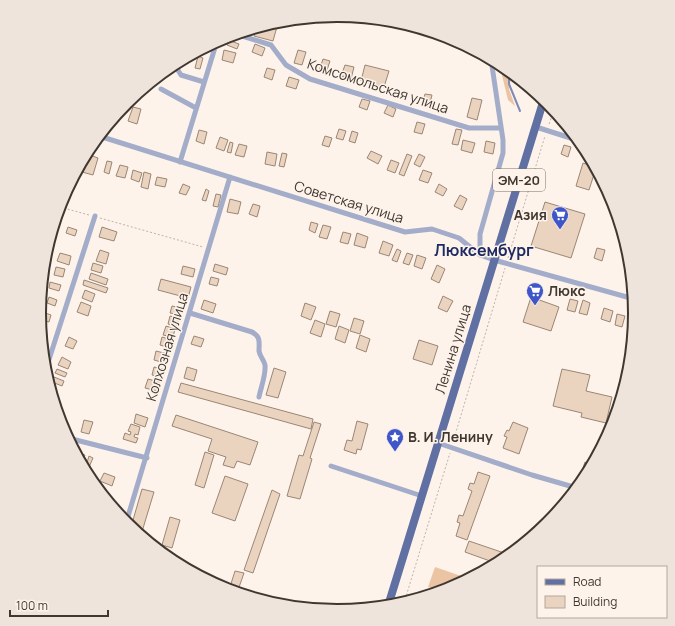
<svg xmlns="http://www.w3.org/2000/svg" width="675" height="626" font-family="Manrope,sans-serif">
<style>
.green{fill:#ebc5a3}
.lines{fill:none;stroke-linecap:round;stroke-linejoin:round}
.stream{stroke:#7e8bb5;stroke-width:2}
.building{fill:#ead4c0;stroke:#9b8674}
.path{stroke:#bdb3ab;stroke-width:1;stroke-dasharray:2 2;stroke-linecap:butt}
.street{stroke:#a3adca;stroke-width:5}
.primary{stroke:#6070a2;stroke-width:8}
.labels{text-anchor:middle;stroke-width:3;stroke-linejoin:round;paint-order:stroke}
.shield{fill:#fdf3eb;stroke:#797068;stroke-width:1}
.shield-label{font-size:13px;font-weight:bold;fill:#403830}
.street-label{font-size:14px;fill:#403830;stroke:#fdf3eb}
.poi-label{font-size:14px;font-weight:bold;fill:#403830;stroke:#fdf3eb;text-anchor:start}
.quarter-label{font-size:16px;font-weight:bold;fill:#1e2b63;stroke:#fdf3eb}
.rim{fill:none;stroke:#403830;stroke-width:2}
</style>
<rect width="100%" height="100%" fill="#fdf3eb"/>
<path class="green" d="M499,63l13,10 -3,16 6,17 -7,-6z
M435,567l35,12 -19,9 -10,3 -13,-4z"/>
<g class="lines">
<path class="stream" d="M509,70v14l11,27"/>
</g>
<path class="building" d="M274,22l4,1 -5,18 -19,-5 2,-8z
M228,40l11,4 -2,5 -10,-4z
M255,44l10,4 -3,8 -10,-4z
M208,46l-3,7 -5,-3z
M224,50l12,3 -3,10 -11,-3z
M298,50l8,2 -4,13 -8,-2z
M198,56l5,2 -3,11 -5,-1z
M323,59l7,2 -4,12 -7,-2z
M345,65l9,2 -3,12 -10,-3z
M365,65l24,6 -5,16 -23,-6z
M267,68l8,2 -3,10 -8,-3z
M289,77l10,3 -3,9 -10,-3z
M425,94l7,1 -3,12 -7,-2z
M472,98l10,2 -5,20 -10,-3z
M362,99l8,2 -3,9 -8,-3z
M388,105l8,4 -3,8 -9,-4z
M133,107l8,2 -4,15 -9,-3z
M417,122l8,2 -3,10 -8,-2z
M339,129l7,2 -3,9 -7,-2z
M456,129l6,1 -4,15 -6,-1z
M199,130l8,2 -3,12 -8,-3z
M352,131l6,2 -3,10 -6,-2z
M325,136l7,2 -3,9 -7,-2z
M220,137l8,3 -4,11 -8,-3z
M463,140l12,3 -3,10 -11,-3z
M486,141l9,2 -2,11 -9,-2z
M230,142l3,1 -2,10 -4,-1z
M239,144l8,2 -3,11 -9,-2z
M564,145l7,2 -3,10 -7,-3z
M371,151l11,5 -4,8 -11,-6z
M267,152l10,2 -2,12 -10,-2z
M282,153l5,1 -3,13 -5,-1z
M87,154l11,4 -5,17 -11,-3z
M407,154l5,2 -8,20 -5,-2z
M419,154l6,3 -5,10 -6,-3z
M589,155l5,8 -1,1 -6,-2z
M391,160l8,3 -4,10 -8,-3z
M107,161l5,1 -3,12 -5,-2z
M583,163l13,5 -7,22 -13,-4z
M120,165l8,2 -3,11 -9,-2z
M133,170l9,3 -3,9 -8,-3z
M423,170l9,3 -4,10 -9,-3z
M144,172l7,2 -3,15 -7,-2z
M157,177l10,2 -2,8 -10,-2z
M183,184l7,3 -4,8 -7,-2z
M439,184l8,5 -4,7 -8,-4z
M206,189l3,2 -3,10 -4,-1z
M216,194l5,1 -3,12 -5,-1z
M460,195l7,4 -5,11 -8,-4z
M230,199l11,3 -3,12 -11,-2z
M545,202l40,12 -14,44 -40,-12z
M253,204l7,2 -3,11 -8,-3z
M311,222l7,2 -3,9 -6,-3z
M323,225l8,2 -4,12 -8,-2z
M68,227l9,3 -2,6 -9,-3z
M102,227l15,5 -3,9 -15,-4z
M343,232l8,2 -3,10 -8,-2z
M357,233l11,4 -3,11 -11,-3z
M383,241l10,4 -4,11 -10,-3z
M597,248l8,2 -3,11 -8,-3z
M397,249l4,2 -4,11 -5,-2z
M100,250l9,3 -3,11 -10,-3z
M60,253l11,3 -2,9 -12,-4z
M407,253l6,2 -4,10 -6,-2z
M417,255l9,3 -4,11 -8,-3z
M93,263l10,3 -2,7 -10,-3z
M215,264l13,4 -2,7 -13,-4z
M437,265l8,4 -6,14 -8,-4z
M183,266l12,3 -2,8 -12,-3z
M56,267l9,2 -2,8 -9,-2z
M91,273l17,6 -2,6 -17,-6z
M211,277l8,2 -2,7 -8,-2z
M161,279l30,8 -3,11 -30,-8z
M84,280l24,8 -2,5 -23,-8z
M50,282l11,3 -2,6 -10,-3z
M85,290l10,4 -3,8 -10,-4z
M443,296l10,5 -6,11 -9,-4z
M49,297l8,3 -2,6 -8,-3z
M531,297l28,10 -8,24 -28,-9z
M570,299l8,2 -3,11 -8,-2z
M204,300l12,4 -3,9 -12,-4z
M583,300l7,3 -3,12 -8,-2z
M81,302l10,4 -3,10 -11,-4z
M305,303l11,4 -5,13 -10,-4z
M172,306l10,2 -2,7 -10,-2z
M604,308l9,3 -3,11 -9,-3z
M330,311l10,3 -4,13 -10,-3z
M43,312l8,3 -2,7 -8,-2z
M617,314l8,2 -3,11 -7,-2z
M170,316l9,2 -3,9 -8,-3z
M354,318l10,3 -4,13 -10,-3z
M315,320l10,4 -4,13 -11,-4z
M166,326l9,3 -2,8 -10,-2z
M339,326l10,4 -4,13 -10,-4z
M360,335l10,4 -4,13 -10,-4z
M194,336l10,3 -3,8 -10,-3z
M69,337l8,4 -4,8 -8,-3z
M162,337l10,3 -2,8 -10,-3z
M419,340l19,6 -6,19 -19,-6z
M156,351l12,3 -3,9 -11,-3z
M62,357l9,5 -3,7 -10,-4z
M154,367l9,2 -2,8 -9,-2z
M187,367l10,3 -3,11 -10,-3z
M274,368l12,4 -8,26 -12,-3z
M57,369l10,4 -2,4 -10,-4z
M562,369l28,6 -4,16 26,6 -6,26 -25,-6 1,-4 -29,-7z
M54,377l10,4 -2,5 -10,-4z
M148,379l11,3 -2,9 -12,-3z
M181,383l132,36 -2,10 -133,-37z
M136,414l12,4 -3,9 -11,-4z
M176,415l82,27 -8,23 -13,-4 -3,7 -11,-3 3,-8 -18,-6 4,-12 -40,-13z
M84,420l9,2 -4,12 -8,-2z
M357,421l11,3 -7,26 -4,-1 -1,5 -12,-4 3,-10 5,1z
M314,422l7,2 -11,34 2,1 -12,40 -13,-3 12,-41 4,1z
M513,422l15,6 -9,26 -16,-6 4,-11 -3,-1 3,-6 2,1z
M131,424l9,3 -2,8 -3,-1 -1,3 4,1 -2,5 -13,-4 2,-6 5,2 1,-3 -3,-1z
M598,447l3,2 -7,13 -2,-1z
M76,452l9,3 -3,9z
M205,452l9,3 -10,33 -9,-3z
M89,456l4,2 -4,9 -3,-1z
M585,462l7,3 -6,12 -5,-3z
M478,472l12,4 -23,64 -11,-4 4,-13 -3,-1 2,-7 4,1 9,-25 -4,-2 2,-6 4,1z
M104,473l11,4 -3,9 -12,-5z
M225,476l23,8 -13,37 -23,-8z
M142,489l12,3 -13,43 -10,-8z
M272,490l8,4 -27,79 -9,-3z
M170,517l10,3 -8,28 -10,-3z
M469,541l41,14 -7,6 -16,8 3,-8 -25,-9z
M235,571l9,2 -7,20 -8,-3z"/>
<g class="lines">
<path class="path" d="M549,124l5,-14
M60,207l29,8
M100,218l103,29
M508,258l37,-122
M453,442l52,-174
M404,603l46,-150"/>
<path class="street" d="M236,34l35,11 15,20 24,14 159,49h32
M174,64l7,11 23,7
M161,89l35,19
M536,127l44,14
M99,136l306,96 27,-3 27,9 21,17 14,5 140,39
M180,162l37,-121
M480,255v-21l23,-81v-13l-12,-81
M190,313l62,19c9,5 7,10 7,19 1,6 5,9 6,14 1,10 -4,22 -6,32
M45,372l50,-156
M68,438l79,20
M438,443l94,32 45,13
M331,466l91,30
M126,523l104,-346"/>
<path class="primary" d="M388,606l156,-507"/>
</g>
<defs>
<g id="supermarket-pin" transform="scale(0.9)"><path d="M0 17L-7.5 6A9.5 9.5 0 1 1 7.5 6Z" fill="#3f56c9" stroke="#fdf3eb"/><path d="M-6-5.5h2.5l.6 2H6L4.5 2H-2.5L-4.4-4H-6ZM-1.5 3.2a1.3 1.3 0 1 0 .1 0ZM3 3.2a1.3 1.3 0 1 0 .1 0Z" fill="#fff"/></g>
<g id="sight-pin" transform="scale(0.9)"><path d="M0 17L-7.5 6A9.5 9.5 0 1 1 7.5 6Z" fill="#3f56c9" stroke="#fdf3eb"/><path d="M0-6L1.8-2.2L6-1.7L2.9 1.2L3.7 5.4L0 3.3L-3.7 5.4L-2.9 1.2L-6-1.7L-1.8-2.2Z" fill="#fff"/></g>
</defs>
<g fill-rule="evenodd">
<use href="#supermarket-pin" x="560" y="215"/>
<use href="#supermarket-pin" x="535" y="291"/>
<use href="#sight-pin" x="395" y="437"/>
</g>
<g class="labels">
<rect class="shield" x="493" y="169" width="52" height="22" rx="3"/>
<g class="shield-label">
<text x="519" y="185">ЭМ-20</text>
</g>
<g class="street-label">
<text transform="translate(378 86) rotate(18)" y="5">Комсомольская улица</text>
<text transform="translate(349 202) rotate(17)" y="5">Советская улица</text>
<text transform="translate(167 347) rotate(-73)" y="5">Колхозная улица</text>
<text transform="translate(453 349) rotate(-73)" y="5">Ленина улица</text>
</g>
<g class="poi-label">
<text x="547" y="220" text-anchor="end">Азия</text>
<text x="548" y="296">Люкс</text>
<text x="408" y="442">В. И. Ленину</text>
</g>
<g class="quarter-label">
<text x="484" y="256">Люксембург</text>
</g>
</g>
<path d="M0 0H675V626H0ZM46 313a291 291 0 1 1 582 0a291 291 0 1 1-582 0Z" fill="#eee4dc" fill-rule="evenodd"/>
<path class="rim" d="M46 313a291 291 0 1 1 582 0a291 291 0 1 1-582 0Z"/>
<rect x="537" y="566" width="130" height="52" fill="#fdf3eb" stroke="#b1a8a0"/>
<rect x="545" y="579" width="20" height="6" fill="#6070a2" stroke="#b1a8a0"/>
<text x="573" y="586" font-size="12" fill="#403830">Road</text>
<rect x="545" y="596" width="20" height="12" fill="#ead4c0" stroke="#b1a8a0"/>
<text x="573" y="606" font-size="12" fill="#403830">Building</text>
<path d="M10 610v6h98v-6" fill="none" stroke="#403830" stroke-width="2"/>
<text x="16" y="610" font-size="12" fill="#403830" stroke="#fdf3eb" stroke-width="3" paint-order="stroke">100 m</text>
</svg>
